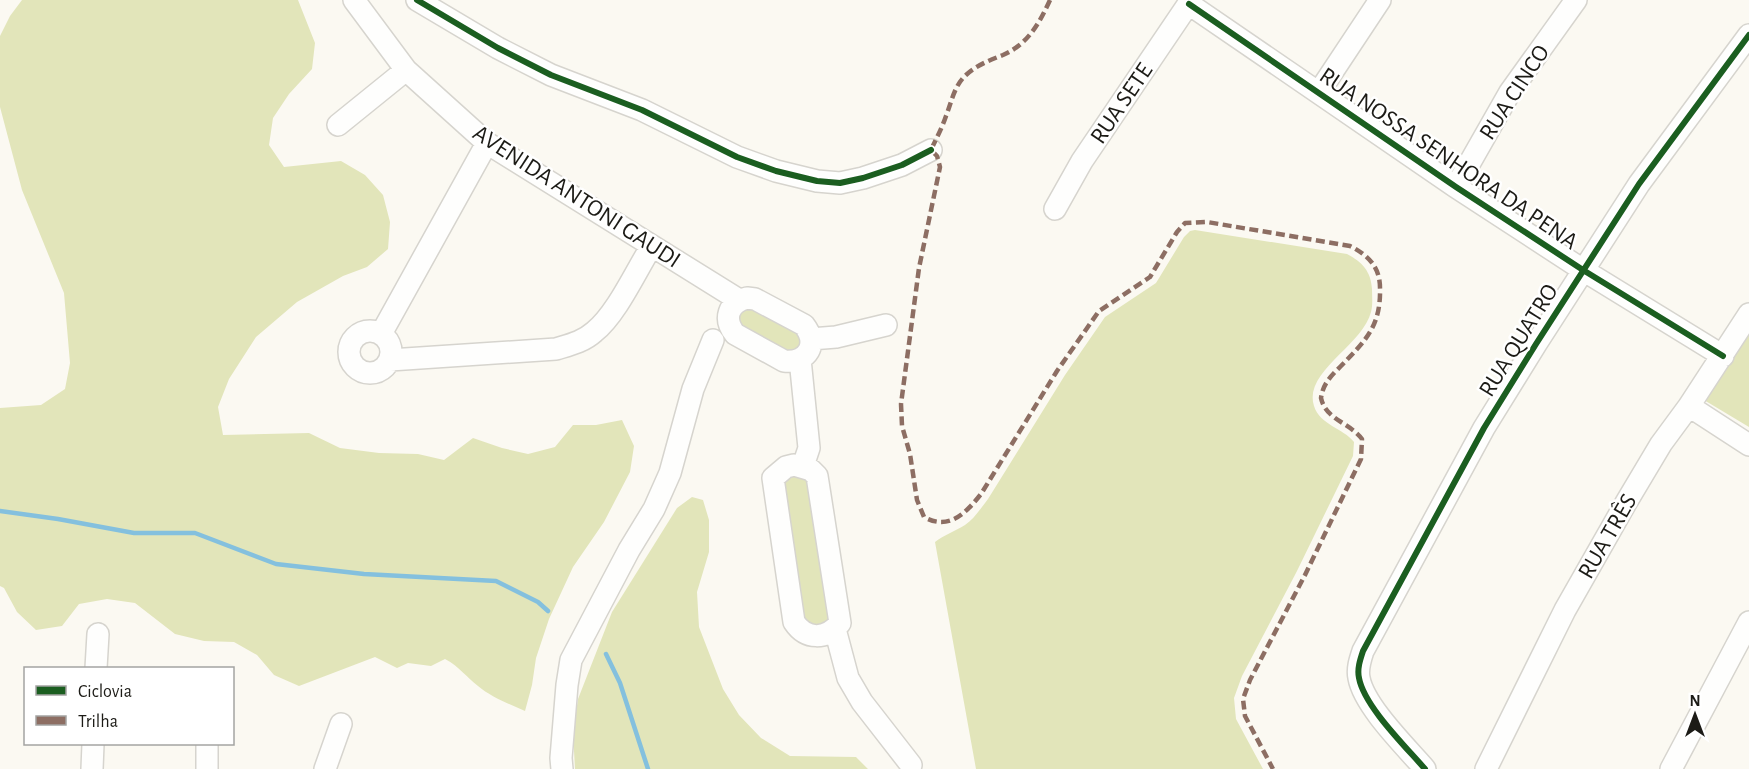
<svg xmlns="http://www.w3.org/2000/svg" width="1749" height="769" font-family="'Alegreya Sans',sans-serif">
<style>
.green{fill:#e2e5ba}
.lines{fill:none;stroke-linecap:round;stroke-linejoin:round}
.stream{stroke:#84c0de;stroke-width:4.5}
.minor-casing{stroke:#d6d4ce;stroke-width:24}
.minor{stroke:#fefefd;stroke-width:21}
.quiet{stroke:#8d6e63;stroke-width:4.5;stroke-dasharray:9 4.5;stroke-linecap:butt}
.cycleway-casing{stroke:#fff;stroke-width:10}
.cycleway{stroke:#1b5e20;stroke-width:6}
.labels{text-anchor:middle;stroke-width:5;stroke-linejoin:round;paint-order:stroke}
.street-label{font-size:24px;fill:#1c1b16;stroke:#fff}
</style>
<rect width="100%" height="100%" fill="#fbf9f2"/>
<path class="green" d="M22,0h276l17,43 -3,26 -23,25 -16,24 -4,27 15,22 57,-6 24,14 18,20 7,27 -2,27 -21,18 -24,9 -46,26 -41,35 -27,42 -11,28 5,28 86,-2 31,15 39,5 39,1 26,6 29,-22 29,10 26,6 27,-7 18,-22h23l26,-5 12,26 -4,26 -26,50 -31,45 -24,52 -13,39 -4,27 -7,26c-16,-7 -34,-14 -47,-25 -12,-9 -18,-19 -33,-27l-14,7 -23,-3 -11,5 -22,-11 -76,29 -25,-11 -17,-20 -23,-13 -30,-1 -29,-7 -40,-31 -28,-4 -28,5 -17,22 -26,4 -19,-18 -13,-24 -4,-2v-178l41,-3 24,-16 5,-26 -6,-70 -42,-103 -22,-83v-71l10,-20z
M1195,230l152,24c15,8 24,17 25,35 0,7 1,16 -1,23 -8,33 -68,60 -57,94 6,19 29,22 40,36l-1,14 -56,115 -55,105 -8,22 2,21 27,50h-287l-41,-227c9,-7 20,-11 30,-17 9,-6 16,-17 23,-26l77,-124 40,-58 51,-34 28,-46 6,-6z
M748,306l53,29 -1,14 -14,3 -46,-24 -3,-13z
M1749,334v93l-45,-27z
M809,476l22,149h-28l-21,-144 3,-4z
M692,497l11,3 6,20v32l-12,40 2,35 24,62 16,26 22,23 29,18 66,1 12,12h-293l-2,-36 5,-34 34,-87 65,-104z"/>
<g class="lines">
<path class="stream" d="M0,511l58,8 76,14h61l81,31 88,10 132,7 42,21 10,9
M606,654l14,29 28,86"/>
<g class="minor-casing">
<path id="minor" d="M354,0l52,70 81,73 252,157
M417,0l81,48 53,27 91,35 95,47 39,14 41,10 23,2 23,-5 39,-13 29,-15
M1189,4l267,183 127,83 140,86
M1319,92l61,-92
M338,125l68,-55
M1456,187l54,-95 66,-92
M1055,209l27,-48 109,-161
M747,298l8,1 49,26c15,19 4,38 -20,36l-49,-27c-12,-15 -7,-31 12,-36z
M349 352a21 21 0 1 1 42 0a21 21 0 1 1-42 0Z
M381,334l106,-191
M811,339l25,-2 50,-12
M800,359l9,89 -6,18
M390,360l166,-11c13,-4 27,-7 38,-17 22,-17 42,-61 57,-85
M1689,406l60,39
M794,465l17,5 6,6 23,147c-14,17 -34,17 -46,-1l-21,-144 13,-11z
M835,629l13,49 14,24 49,63
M96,668l2,-34
M92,769l1,-25
M207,769v-25
M325,769l16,-45
M562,769l-1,-11 6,-73 4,-25 58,-110 25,-41 16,-36 23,-84 20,-49
M1425,769c-19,-22 -61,-63 -66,-91 -2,-9 1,-18 4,-27l121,-223 52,-84 103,-160 110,-149
M1486,769l79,-159 62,-109 34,-57 28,-38 60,-92
M1671,769l78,-147"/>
</g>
<use href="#minor" class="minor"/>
<path class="quiet" d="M1050,0c-11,24 -22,44 -47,55 -13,5 -26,10 -37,20 -12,11 -14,26 -20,41 -4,12 -10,23 -15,34l6,6 3,11 -21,101 -18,136 1,22 8,28 7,46 7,17c25,14 42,-4 57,-23l76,-123 42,-60 51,-34 27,-45 8,-9 22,-1 143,24c18,9 30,21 30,42 1,39 -15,53 -40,79 -10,10 -17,17 -19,31 5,22 28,24 41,41l-1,20 -56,116 -55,105 -7,19 2,17 28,53"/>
<g class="cycleway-casing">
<path id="cycleway" d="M417,0l81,48 53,27 91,35 95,47 39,14 41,10 23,2 23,-5 39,-13 29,-15
M1189,4l267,183 127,83 140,86
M1425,769c-19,-22 -61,-63 -66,-91 -2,-9 1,-18 4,-27l121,-223 52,-84 103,-160 110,-149"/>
</g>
<use href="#cycleway" class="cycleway"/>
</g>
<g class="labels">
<g class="street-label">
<text transform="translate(1514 92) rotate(-57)" y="8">RUA CINCO</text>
<text transform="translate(1121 103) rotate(-56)" y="8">RUA SETE</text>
<text transform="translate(1449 158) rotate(34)" y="8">RUA NOSSA SENHORA DA PENA</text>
<text transform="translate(577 196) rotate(33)" y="8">AVENIDA ANTONI GAUDI</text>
<text transform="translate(1518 340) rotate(-58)" y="8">RUA QUATRO</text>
<text transform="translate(1607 536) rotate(-60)" y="8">RUA TRÊS</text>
</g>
</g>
<rect x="24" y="667" width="210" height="78" fill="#ffffff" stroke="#a4a4a2" stroke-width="1.5"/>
<rect x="36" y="686" width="30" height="9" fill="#1b5e20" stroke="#a4a4a2" stroke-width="1.5"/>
<text x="78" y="697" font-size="18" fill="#1c1b16">Ciclovia</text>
<rect x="36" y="716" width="30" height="9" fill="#8d6e63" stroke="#a4a4a2" stroke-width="1.5"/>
<text x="78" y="727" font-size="18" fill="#1c1b16">Trilha</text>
<g transform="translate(1695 715)" stroke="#ffffff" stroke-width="4.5" paint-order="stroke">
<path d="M0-4.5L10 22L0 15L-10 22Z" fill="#1c1b16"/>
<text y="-9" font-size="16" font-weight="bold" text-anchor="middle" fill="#1c1b16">N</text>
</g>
</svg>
